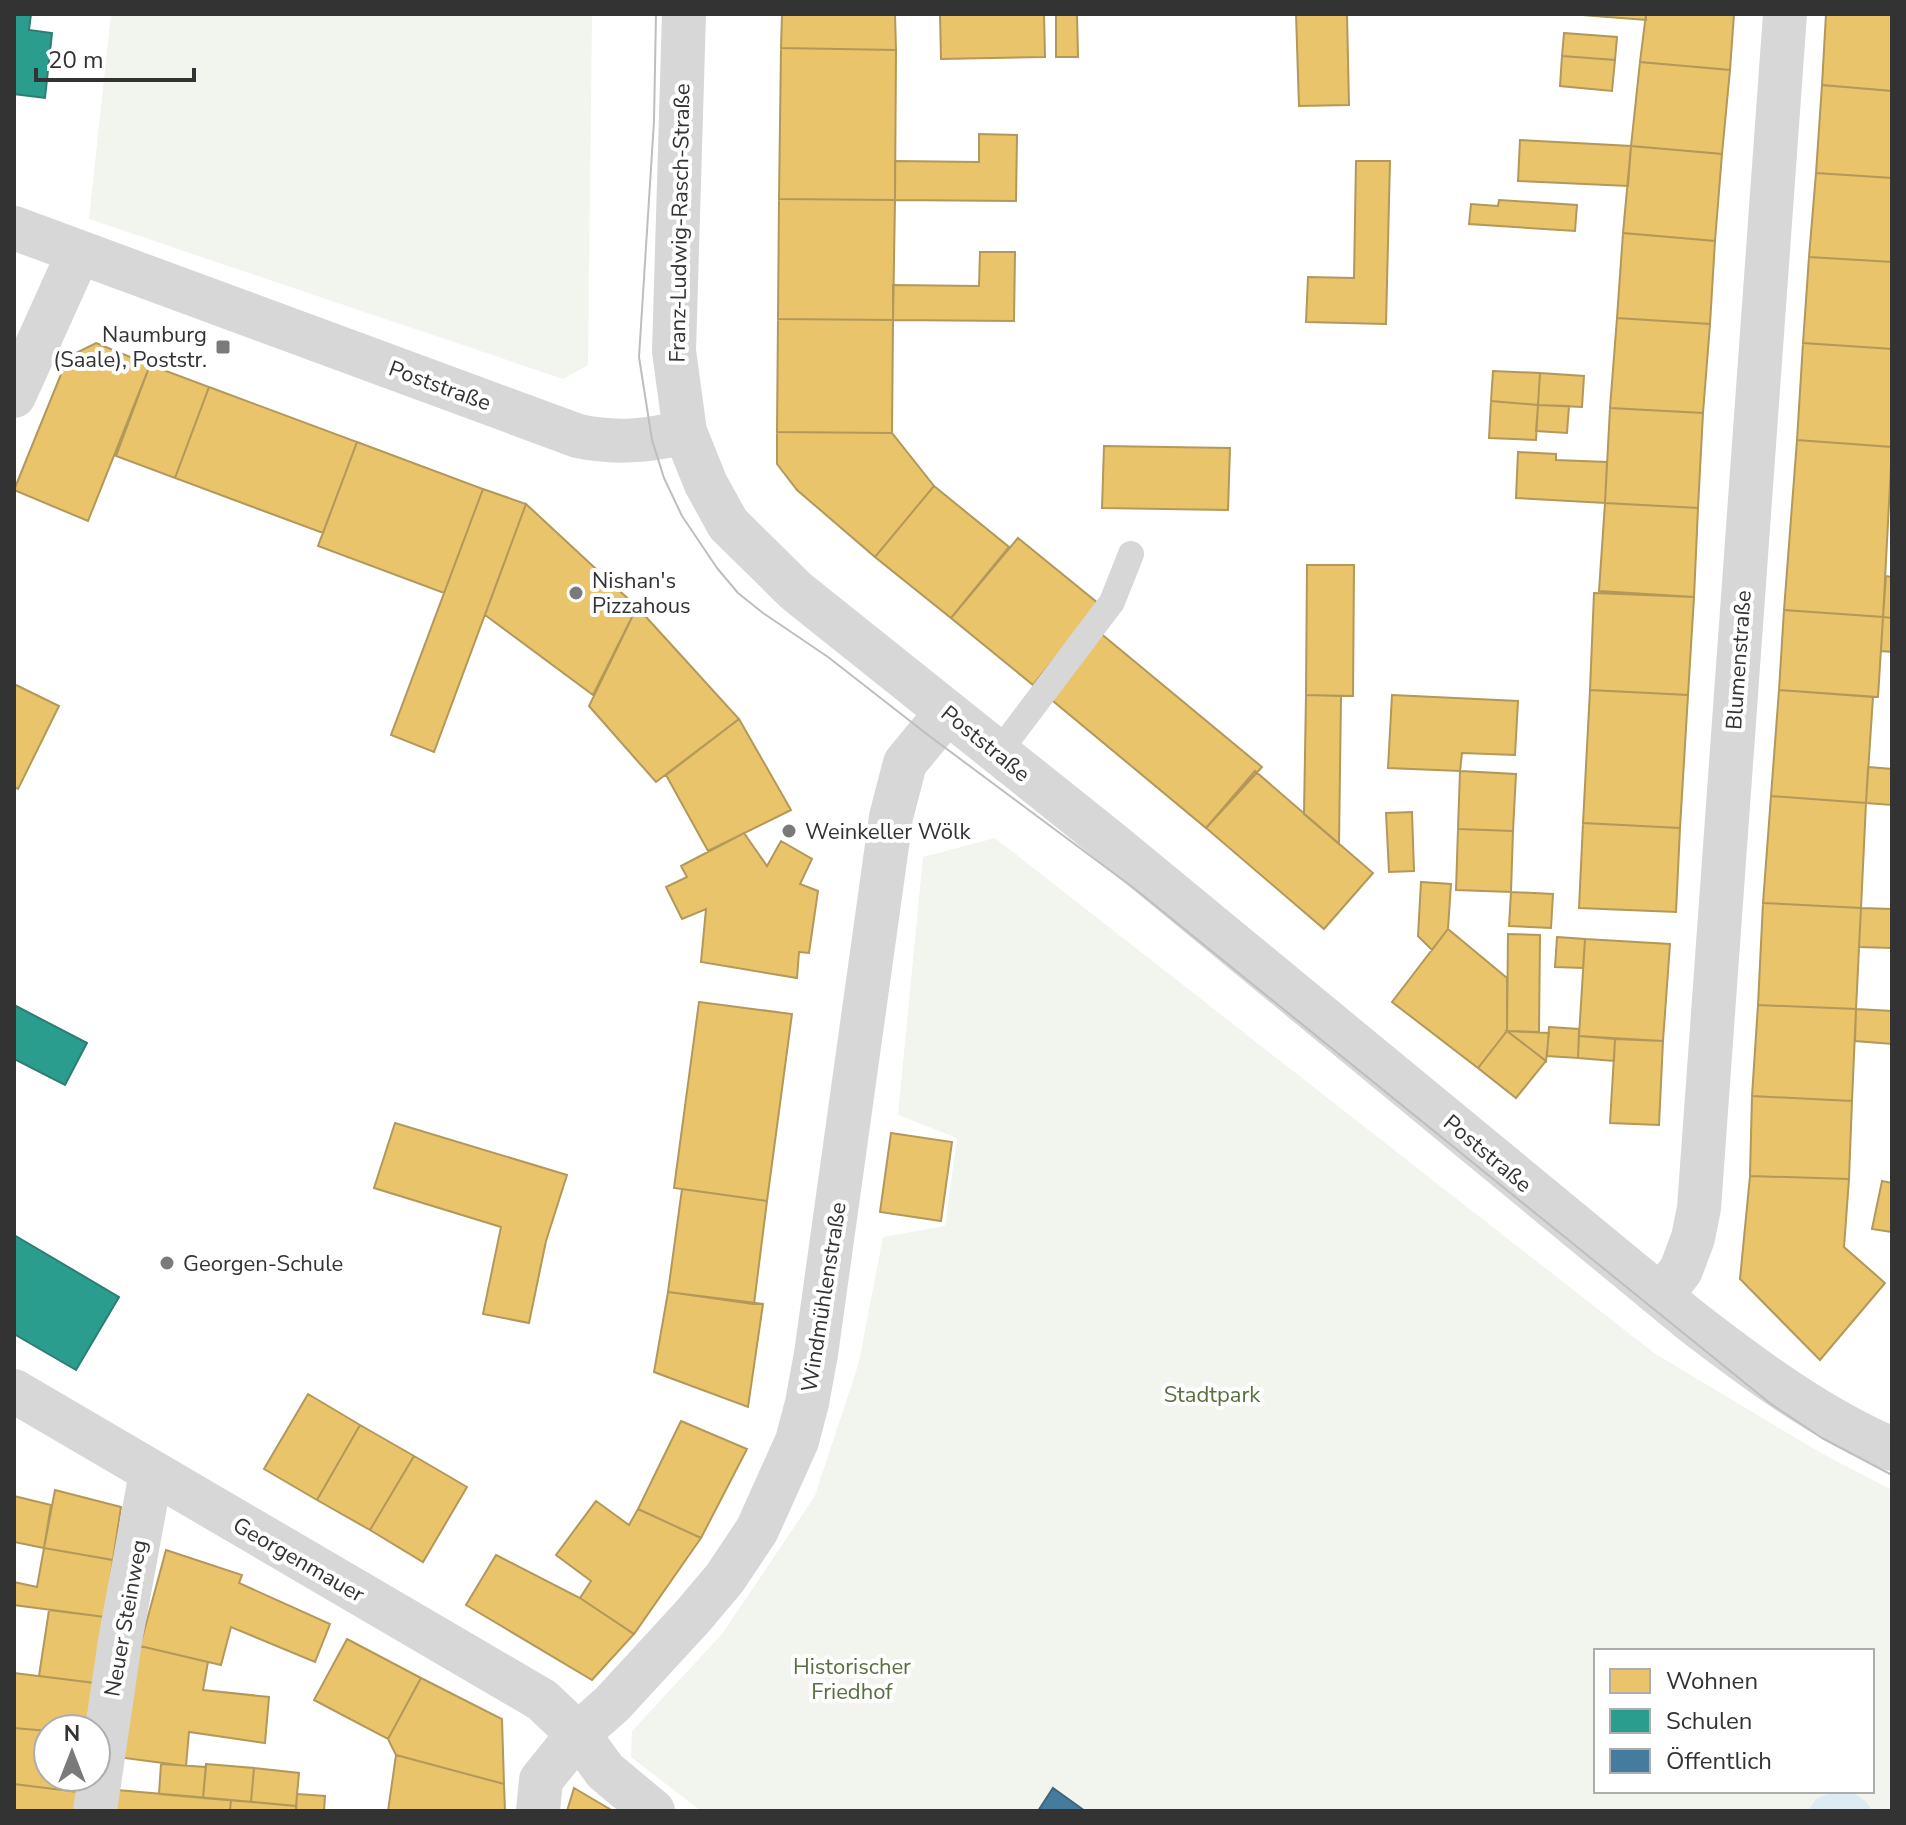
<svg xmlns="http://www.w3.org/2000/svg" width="1906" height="1825" font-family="'Nunito Sans',sans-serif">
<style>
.green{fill:#f1f5ed;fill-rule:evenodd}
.water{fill:#ddebf3}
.homes{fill:#e9c46a;stroke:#b2985a;stroke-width:2}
.schools{fill:#2a9d8f;stroke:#2d7d73;stroke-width:2}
.public{fill:#457b9d;stroke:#40657d;stroke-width:2}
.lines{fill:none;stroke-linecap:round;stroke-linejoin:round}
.service{stroke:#d7d7d7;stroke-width:26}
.minor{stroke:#d7d7d7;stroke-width:44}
.tram{stroke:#bebebe;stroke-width:2}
.poi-dot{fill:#7a7a7a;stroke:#fff;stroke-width:3}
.labels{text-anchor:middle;stroke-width:8;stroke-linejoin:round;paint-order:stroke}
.street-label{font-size:22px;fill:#333;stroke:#fff}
.poi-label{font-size:22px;fill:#333;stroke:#fff;text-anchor:start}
.park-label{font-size:22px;fill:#56703f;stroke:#fff}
</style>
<rect width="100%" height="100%" fill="#fff"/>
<path class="green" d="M111,14h481l-4,351 -25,14 -474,-160z
M995,838l659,515 167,100 71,37v321h-1191l-70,-54 1,-26 90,-97 93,-138 44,-134 24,-125 62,-11 12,-88 -59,-23 25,-258zM1596,1651h276v140h-276z"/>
<path class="water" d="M1836,1791c17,0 28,5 36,20h-64l8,-12z"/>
<path class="homes" d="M782,14h113l1,36 -115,-2z
M940,14h104l1,43 -104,2z
M1056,14h21l1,43h-22z
M1296,14h51l2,91 -50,1z
M1569,14h77v6z
M1646,14h88l-4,56 -90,-8z
M1826,14h66v77l-70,-6z
M1564,33l53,4 -2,23 -53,-4z
M781,48l115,2 -1,150 -116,-1z
M1562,56l53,4 -3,31 -52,-5z
M1640,62l90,8 -8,84 -91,-8z
M1822,85l70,6v87l-76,-5z
M979,134l38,1 -1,66 -121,-1v-39l84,1z
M1520,140l111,6 -3,40 -110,-5z
M1631,146l91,8 -7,87 -92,-8z
M1356,161h34l-4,163 -80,-2 2,-45 46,1z
M1816,173l76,5v84l-83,-5z
M779,199l116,1 -2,120 -115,-1z
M1499,200l78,5 -2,26 -106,-7 2,-20 27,2z
M1623,233l92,8 -5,83 -93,-6z
M980,252h35l-1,69 -121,-1v-35l86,1z
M1809,257l83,5v87l-89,-6z
M1617,318l93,6 -7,89 -93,-5z
M778,319l115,1 -1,113 -115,-1z
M96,343l54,22 -62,156 -74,-31 54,-133z
M1803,343l89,6v98l-95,-7z
M150,365l59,22 -34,91 -59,-22z
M1493,371l47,2 -2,32 -47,-4z
M1540,373l44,3 -2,31 -44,-2z
M209,387l148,55 -34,91 -148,-55z
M1491,401l47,4 -2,35 -47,-2z
M1538,405l31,1 -2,27 -31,-2z
M1610,408l93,5 -5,95 -93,-5z
M777,432l115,1 42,53 -59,71 -78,-67 -20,-26z
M1797,440l95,7 -9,170 -99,-7z
M357,442l126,47 -39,104 -126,-47z
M1104,446l126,2 -2,62 -126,-2z
M1518,452l38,2v6l51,2 -2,41 -89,-5z
M934,486l75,61 -58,71 -76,-61z
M483,489l43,15 -92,248 -43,-17z
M1605,503l93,5 -4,89 -95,-6z
M526,504l111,103 -44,88 -108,-80z
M1018,538l81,66 -66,81 -82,-67z
M1307,565h47l-1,131 -47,-1z
M1886,576l6,1v41l-9,-1z
M1594,593l100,4 -6,98 -98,-5z
M637,607l102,112 -83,63 -67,-76z
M1784,610l99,7 -5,80 -99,-7z
M1883,617l9,1v34l-11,-1z
M1099,632l163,135 -56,61 -159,-132z
M14,684l45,22 -41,83 -4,-2z
M1590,690l98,5 -8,133 -97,-5z
M1779,690l94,7 -7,106 -95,-7z
M1306,695l35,1 -2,148 -35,-30z
M1392,695l126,6 -3,54 -53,-2 -2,18 -72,-3z
M739,719l52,91 -83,41 -42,-76z
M1868,767l24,2v36l-26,-2z
M1255,771l118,102 -49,56 -118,-101z
M1460,771l56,3 -3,57 -55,-2z
M1771,796l95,7 -5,105 -98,-5z
M1412,812l2,59 -25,1 -3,-59z
M1583,823l97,5 -4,84 -97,-4z
M1458,829l55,2 -2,61 -55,-2z
M744,833l23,33 14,-25 31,18 -12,25 18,7 -9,62 -10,-1 -2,26 -96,-16 5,-53 -24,10 -16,-32 21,-10 -6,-11z
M1421,882l30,2 -3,45 -16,21 -14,-14z
M1511,892l42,2 -2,34 -42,-2z
M1763,903l98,5 -5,101 -98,-4z
M1861,908l31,1v39l-33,-1z
M1448,929l59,49v53l-29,37 -86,-66z
M1508,934l32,1 -1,97 -32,-1z
M1557,937l28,2 -2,29 -28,-1z
M1585,939l85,5 -7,97 -84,-5z
M699,1002l93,12 -25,187 -93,-13z
M1758,1005l98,4 -4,92 -100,-5z
M1856,1009l36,2v33l-37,-3z
M1549,1027l30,2 -1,29 -31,-2z
M1507,1031l39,30 -30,37 -38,-30z
M1507,1031l42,2 -3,28z
M1579,1036l36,3 -1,22 -36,-3z
M1615,1039l48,2 -4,84 -49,-2z
M1752,1096l100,5 -3,78 -99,-3z
M395,1123l172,52 -21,66 -17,82 -46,-9 18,-87 -127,-39z
M891,1133l61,9 -11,79 -61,-9z
M1750,1176l99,3 -5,68 41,36 -65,77 -80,-81z
M1882,1181l10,2v49l-20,-3z
M682,1189l85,12 -13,103 -86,-12z
M668,1292l95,12 -15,103 -94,-35z
M308,1394l52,31 -43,75 -53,-31z
M681,1421l66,28 -46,89 -63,-29z
M360,1425l54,31 -44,74 -53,-30z
M414,1456l53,31 -44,75 -53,-32z
M55,1490l66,17 -8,53 -69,-12z
M14,1496l37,9 -7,43 -30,-6z
M596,1501l33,24 9,-16 63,29 -67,96 -54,-36 11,-17 -35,-26z
M44,1548l69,12 -8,57 -91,-12v-23l23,5z
M166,1550l76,25 -3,8 91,41 -15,38 -84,-35 -10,38 -81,-19z
M496,1555l84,43 54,36 -42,46 -126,-75z
M49,1610l56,7 -10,66 -56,-7z
M347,1639l74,39 -33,61 -74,-39z
M140,1646l68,16 -5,28 66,7 -4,46 -76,-11 -3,34 -69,-9z
M14,1673l81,10 -7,46h-40v2l-34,-3z
M421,1678l81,41 2,65 -108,-29 -8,-16z
M14,1728l34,3v46h32l-2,15 -64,-8z
M396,1755l108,29 1,27h-117z
M161,1764l45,3 -3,31 -44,-4z
M206,1764l48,4 -3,34 -48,-4z
M254,1768l45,5 -3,33 -45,-4z
M14,1784l64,8 -2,19h-62z
M574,1788l39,23h-46z
M117,1790l114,10 -1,11h-114z
M297,1794l28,2 -1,15h-28z
M231,1800l65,6v5h-66z"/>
<path class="schools" d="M14,14h17l-2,16 23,3 -7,65 -31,-4z
M14,1005l73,38 -22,42 -51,-26z
M14,1235l105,62 -43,73 -62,-36z"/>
<path class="public" d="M1053,1788l32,23h-47z"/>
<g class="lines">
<path class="service" d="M998,753l114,-151 19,-48"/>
<path class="minor" d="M684,14l-10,337 11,81 21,52 22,40 68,67 314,251 580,478c62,48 129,98 202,129
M14,228l564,208c37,8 70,5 107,-4
M14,396l65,-144
M1661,1296l20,-26 12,-32 6,-30 86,-1194
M14,1391l528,309 36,34 27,37 48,40
M95,1811l25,-170 31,-168
M538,1811l3,-31 37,-46 34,-30 81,-88 32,-38 32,-48 40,-89 10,-38 9,-49 75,-537 14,-54 42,-51"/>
<path class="tram" d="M656,14l-2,107 -15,236 13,83 12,38 18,38 35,52 21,25 25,20 65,44 100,78 207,154 636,515 51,34 70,37"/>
</g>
<g class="poi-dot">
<rect x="215" y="339" width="16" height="16" rx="4"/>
<circle cx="576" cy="593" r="8"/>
<circle cx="789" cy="831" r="8"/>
<circle cx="167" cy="1263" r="8"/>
</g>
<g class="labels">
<g class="street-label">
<text transform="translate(679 223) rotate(-89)" y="8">Franz-Ludwig-Rasch-Straße</text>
<text transform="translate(440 385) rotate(20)" y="8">Poststraße</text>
<text transform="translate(1738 660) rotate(-86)" y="8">Blumenstraße</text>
<text transform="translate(986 743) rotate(39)" y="8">Poststraße</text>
<text transform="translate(1488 1153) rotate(40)" y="8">Poststraße</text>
<text transform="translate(823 1297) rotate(-81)" y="8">Windmühlenstraße</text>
<text transform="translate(299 1559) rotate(30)" y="8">Georgenmauer</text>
<text transform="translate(125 1618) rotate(-80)" y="8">Neuer Steinweg</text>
</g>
<g class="poi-label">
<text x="207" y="342" text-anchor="end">Naumburg<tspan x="207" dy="25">(Saale), Poststr.</tspan></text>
<text x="592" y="588">Nishan's<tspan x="592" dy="25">Pizzahous</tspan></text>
<text x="805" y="839">Weinkeller Wölk</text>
<text x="183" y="1271">Georgen-Schule</text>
</g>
<g class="park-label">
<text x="1212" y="1402">Stadtpark</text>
<text x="852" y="1674">Historischer<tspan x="852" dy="25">Friedhof</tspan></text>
</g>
</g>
<rect width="1906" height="1825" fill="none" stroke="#333333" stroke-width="32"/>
<rect x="1594" y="1649" width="280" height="144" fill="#ffffff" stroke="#adadad" stroke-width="2"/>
<rect x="1610" y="1669" width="40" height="24" fill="#e9c46a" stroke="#adadad" stroke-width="2"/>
<text x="1666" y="1689" font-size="24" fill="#333333">Wohnen</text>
<rect x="1610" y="1709" width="40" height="24" fill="#2a9d8f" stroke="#adadad" stroke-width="2"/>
<text x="1666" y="1729" font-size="24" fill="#333333">Schulen</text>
<rect x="1610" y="1749" width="40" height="24" fill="#457b9d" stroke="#adadad" stroke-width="2"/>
<text x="1666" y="1769" font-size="24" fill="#333333">Öffentlich</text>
<g transform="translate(72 1753)"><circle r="38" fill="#ffffff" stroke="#adadad" stroke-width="2"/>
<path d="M0-6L14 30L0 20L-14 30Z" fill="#7a7a7a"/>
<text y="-12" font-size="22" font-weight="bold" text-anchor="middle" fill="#333333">N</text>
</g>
<path d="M36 68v12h158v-12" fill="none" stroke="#333333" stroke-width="4"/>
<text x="48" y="68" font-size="24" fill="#333333" stroke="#ffffff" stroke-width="6" paint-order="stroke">20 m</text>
</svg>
